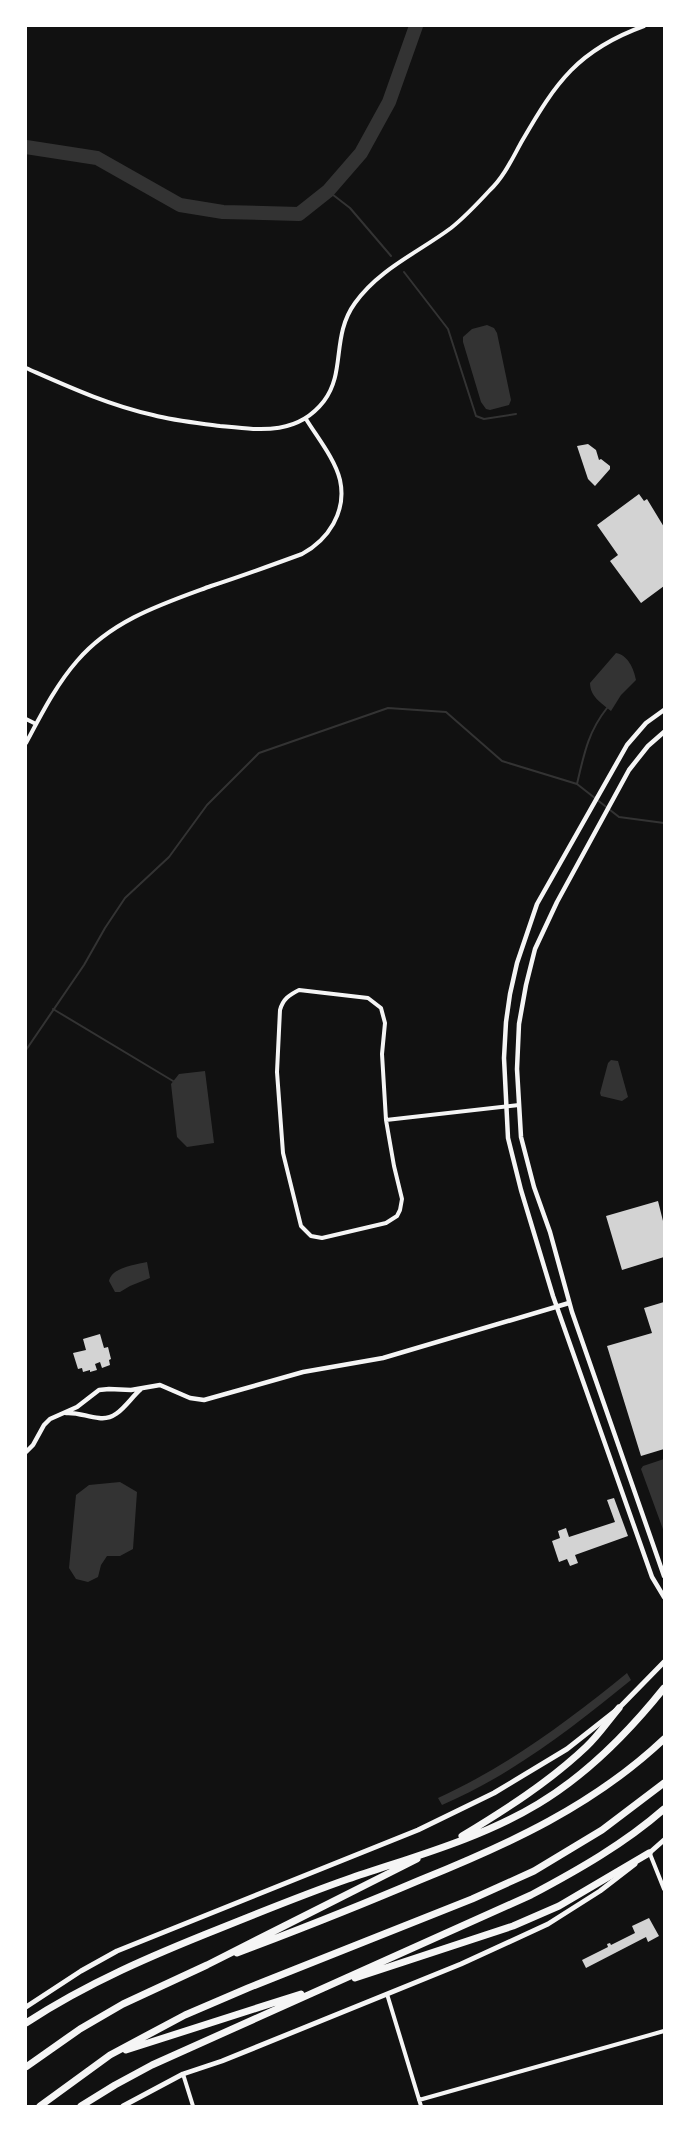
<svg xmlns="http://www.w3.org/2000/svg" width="690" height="2132" font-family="'DejaVu Sans',sans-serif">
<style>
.water{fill:#333}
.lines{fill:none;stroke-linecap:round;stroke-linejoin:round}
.stream{stroke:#333;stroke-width:2}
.river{stroke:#333;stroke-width:14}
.building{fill:#d3d3d3}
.minor{stroke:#f5f5f5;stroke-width:4}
.tertiary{stroke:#f5f5f5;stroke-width:4.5}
.secondary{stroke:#f5f5f5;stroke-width:5}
.motorway{stroke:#f5f5f5;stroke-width:7}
</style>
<rect width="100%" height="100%" fill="#111"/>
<path class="water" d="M487,325l7,3 3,5 14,67 -2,5 -19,5 -4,-1 -5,-7 -18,-60v-5l9,-8z
M616,653c12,2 18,16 20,27l-15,15 -10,16c-10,-8 -21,-15 -21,-28z
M611,1060l7,1 10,36 -6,4 -21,-5 -1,-3 8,-30z
M205,1071l9,72 -27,4 -10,-10 -6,-53 8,-10z
M147,1262l3,16 -20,8 -10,6h-5l-6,-11c3,-14 26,-16 38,-19z
M664,1459v73l-23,-63 2,-3z
M120,1482l17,10 -4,57 -13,7h-13l-6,9 -3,12 -10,5 -12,-3 -7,-11 7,-73 13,-10z
M627,1673l4,7c-59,48 -119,95 -189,125l-4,-7c70,-32 130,-77 189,-125z"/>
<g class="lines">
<path class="stream" d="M328,191l22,17 41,48
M404,272l44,57 28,87 8,3 32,-5
M577,784c7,-30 11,-52 30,-76
M53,1009l120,72
M26,1050l58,-85 21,-37 20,-30 44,-41 38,-52 52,-52 129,-45 58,4 56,49 75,23 42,33 45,6"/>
<path class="river" d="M26,147l71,11 83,47 43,7 76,2 29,-23 33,-38 28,-51 27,-76"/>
</g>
<path class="building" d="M588,444l8,6 3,10 2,-1 9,7v3l-15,17 -7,-7 -11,-33z
M639,494l5,7 3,-2 17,28v59l-23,17 -31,-42 8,-6 -21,-30z
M658,1201l6,24v32l-42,13 -16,-54z
M664,1302v147l-23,7 -34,-110 45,-13 -8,-25z
M100,1334l4,14 4,-1 3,12 -2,1 1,5 -8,3 -2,-6 -5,2 2,6 -7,2v-2l-7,2 -1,-4 -4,1 -5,-16 13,-3 -3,-11z
M614,1498l14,38 -53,19 3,8 -8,3 -3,-7 -8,3 -7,-21 8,-3 -2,-7 8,-3 3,9 46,-15 -8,-22z
M649,1918l10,18 -11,6 -2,-5 -60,31 -4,-8 26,-13 -1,-3 3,-1 1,2 24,-12 -3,-7z"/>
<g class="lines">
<path class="minor" d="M26,368c41,18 82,37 127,47 22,6 45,8 67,11 39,4 77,10 104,-25 22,-29 7,-65 31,-98 24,-34 64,-51 96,-75 14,-11 27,-25 39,-38 14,-13 23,-33 32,-49 34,-59 56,-91 122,-115
M26,719l10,5
M26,743c15,-28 30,-58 51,-82 35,-41 85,-57 134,-75 31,-10 61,-21 91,-32 26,-14 45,-42 38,-74 -5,-21 -23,-43 -34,-61
M299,990l69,8 13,10 4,15 -3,31 4,66 8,46 8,33 -2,11 -3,6 -11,7 -64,15 -11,-2 -10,-10 -18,-73 -6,-81 3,-62c3,-11 9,-15 19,-20z
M386,1120l133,-15
M650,1854l14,35
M387,1994l34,112
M183,2074l10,32
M419,2100l245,-69"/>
<path class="tertiary" d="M664,710l-18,13 -19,22 -90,159 -20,59 -7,31 -4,28 -2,36 4,80 13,52 32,106 99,281 12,20
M664,732l-16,14 -19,24 -72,132 -22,47 -9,36 -7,39 -2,45 4,68 13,50 16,45 22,80 92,264
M66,1413c12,-1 21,4 33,5 19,3 29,-18 42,-29
M26,1452l7,-7 11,-20 6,-6 27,-12 22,-17 10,-1 22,1 29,-5 30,13 14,2 99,-28 80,-14 186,-55"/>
<path class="secondary" d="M647,1855l17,-15
M26,2007l55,-36 36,-20 301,-121 76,-37 73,-44 52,-41 45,-46
M123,2106l60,-32 39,-13 239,-97 87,-40 52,-33 35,-27"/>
<path class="motorway" d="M462,1836c43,-26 87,-54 124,-89 12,-11 22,-26 33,-39
M237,1953c61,-23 122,-47 183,-73 89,-36 173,-74 244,-141
M355,1978l158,-52 46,-20 90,-53
M26,2023c61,-40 127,-68 195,-95 42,-17 84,-34 127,-49 64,-22 132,-40 190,-75 50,-30 90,-71 126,-116
M126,2050l175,-56
M26,2067l54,-38 43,-25 84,-39 210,-106
M40,2106l70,-51 75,-40 63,-27 224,-89 62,-28 68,-41 62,-47
M81,2106l34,-21 37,-20 379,-170c47,-25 93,-51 133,-86"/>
</g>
<rect width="690" height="2132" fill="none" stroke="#ffffff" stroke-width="54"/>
</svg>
